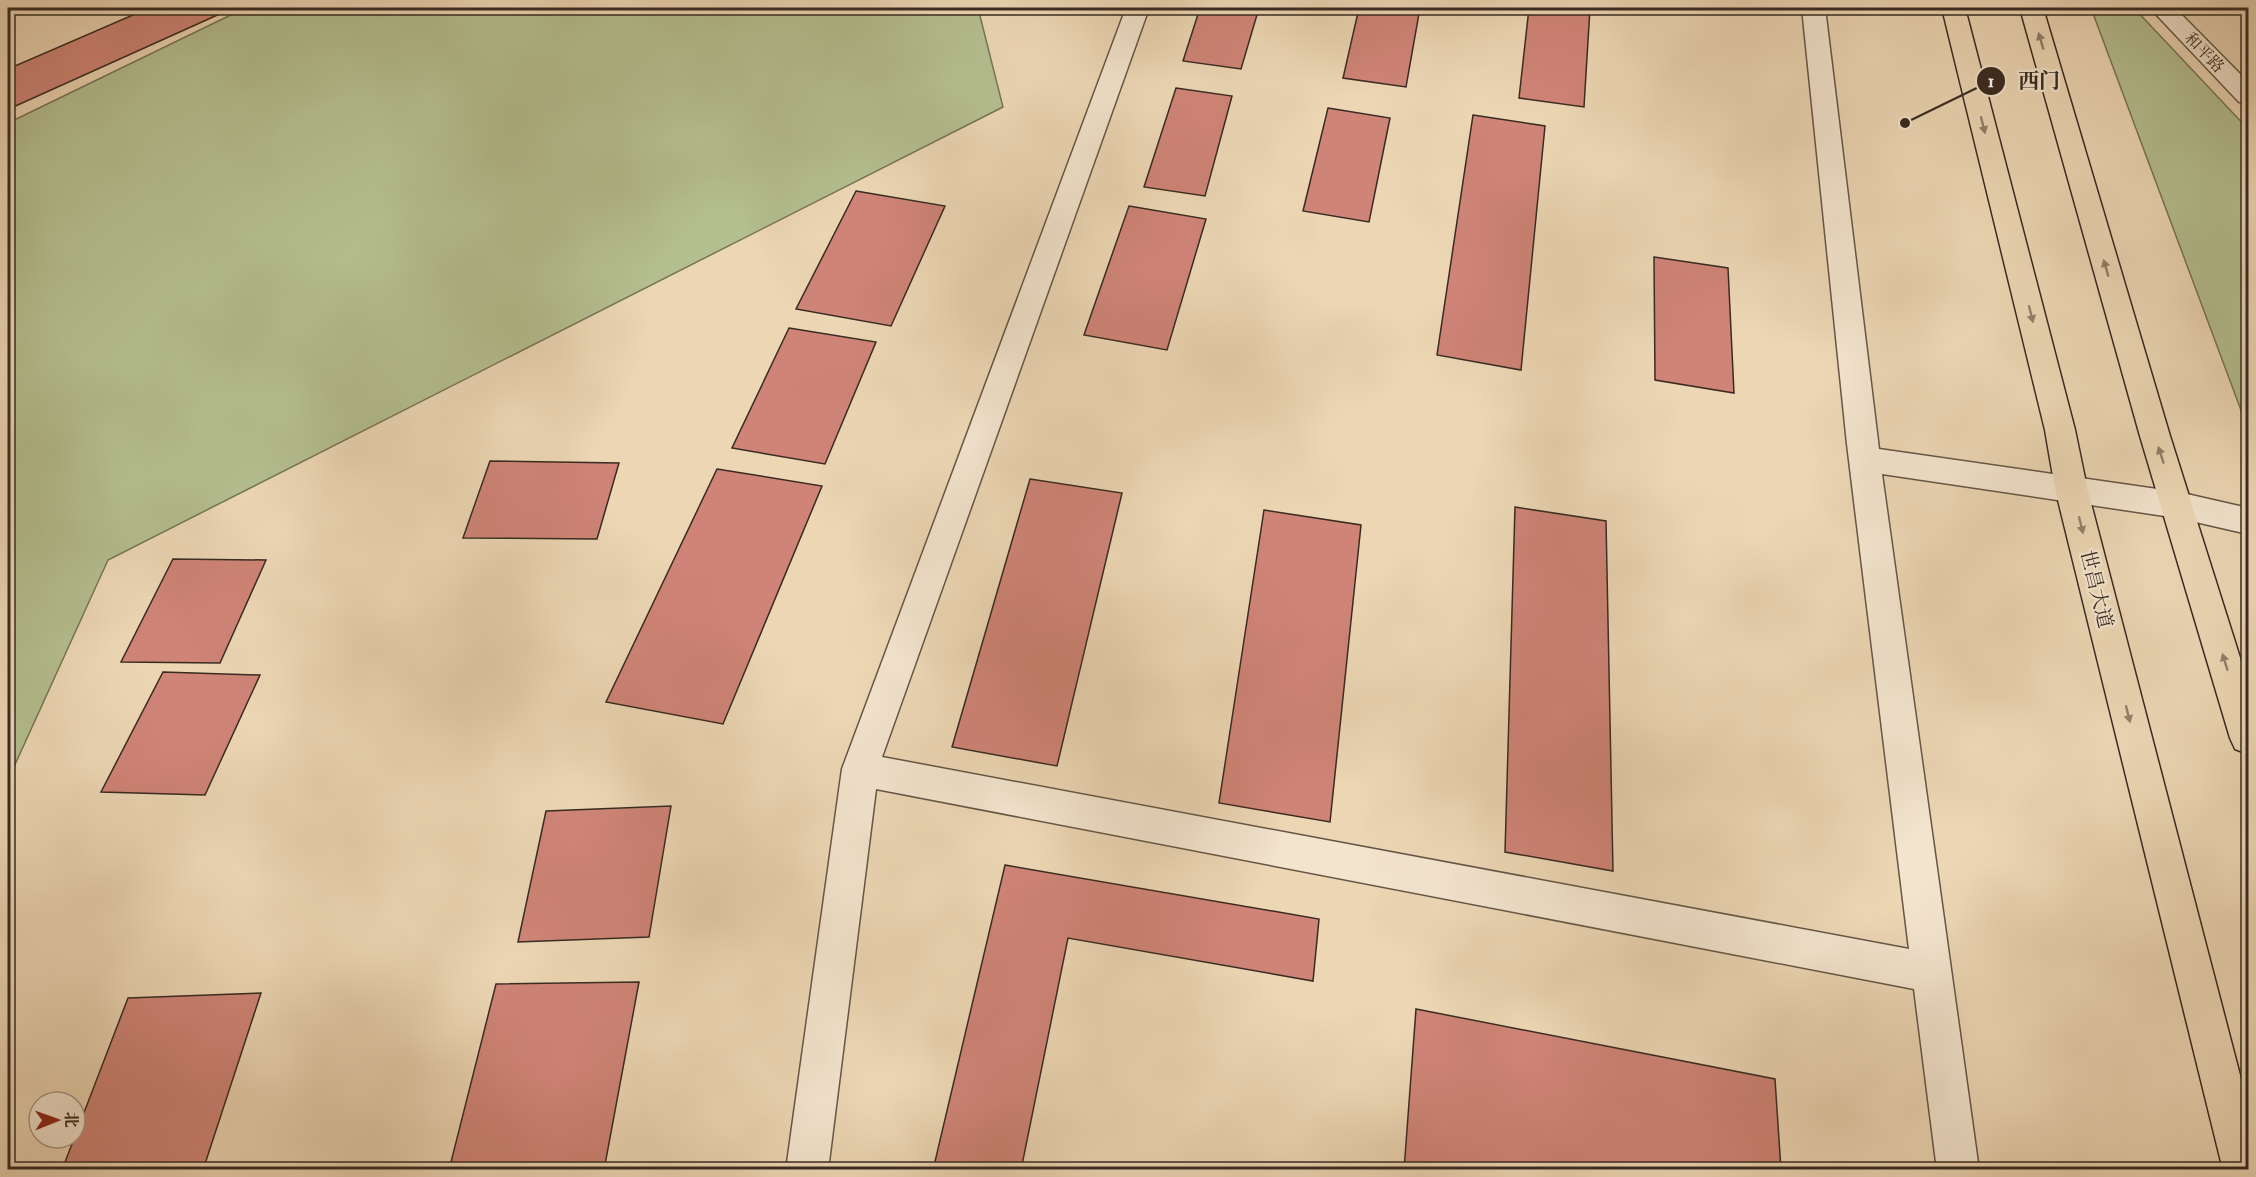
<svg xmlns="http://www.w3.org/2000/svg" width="2256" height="1177" font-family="'IM FELL Double Pica','Noto Serif SC',serif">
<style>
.green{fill:#b4be8f;stroke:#767458;stroke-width:1.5}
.building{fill:#cf8477;stroke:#382b22;stroke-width:1.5}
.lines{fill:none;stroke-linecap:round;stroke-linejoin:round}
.minor-casing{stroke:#655646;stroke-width:3}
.tertiary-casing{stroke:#655646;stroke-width:3}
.primary-casing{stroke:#382b22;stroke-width:3}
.minor{fill:#f3e4ce;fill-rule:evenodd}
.tertiary{fill:#f3e4ce;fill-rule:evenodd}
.primary{fill:#ecd6b4;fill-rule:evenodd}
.oneway{fill:#92806b}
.labels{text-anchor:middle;stroke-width:4.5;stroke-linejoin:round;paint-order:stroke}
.far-street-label{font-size:16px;fill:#382b22;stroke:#f3e4ce}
.street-label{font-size:20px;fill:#382b22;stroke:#f3e4ce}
.leader{fill:none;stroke:#382b22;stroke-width:2}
.callout-dot{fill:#382b22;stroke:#f3e4ce;stroke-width:2}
.mark-label{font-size:18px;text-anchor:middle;font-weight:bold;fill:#fff}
.callout-label{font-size:21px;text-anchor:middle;font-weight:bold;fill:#382b22;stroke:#f3e4ce;stroke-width:4.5;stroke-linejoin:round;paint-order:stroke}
</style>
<rect width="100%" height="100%" fill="#ecd6b4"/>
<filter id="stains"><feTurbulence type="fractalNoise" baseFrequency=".00333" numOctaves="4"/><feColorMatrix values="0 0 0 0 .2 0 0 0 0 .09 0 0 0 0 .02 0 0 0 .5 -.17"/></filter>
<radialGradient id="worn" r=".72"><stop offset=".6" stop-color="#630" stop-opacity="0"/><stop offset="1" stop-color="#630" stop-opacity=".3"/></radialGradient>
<path class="green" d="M245,8h733l25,99 -895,453 -100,220v-657z
M2091,8h43l114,121v300z"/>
<path class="building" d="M149,8h84l-222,100 -3,-4v-35z
M1200,8h59l-18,61 -58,-8z
M1359,8h61l-14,79 -63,-9z
M1529,8h61l-6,99 -65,-9z
M1176,88l56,8 -27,100 -61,-9z
M1328,108l62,10 -21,104 -66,-11z
M1473,115l72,11 -24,244 -84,-15z
M856,191l89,15 -54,120 -95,-17z
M1129,206l77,13 -39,131 -83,-15z
M1654,257l74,11 6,125 -79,-13z
M789,328l87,14 -51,122 -93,-16z
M490,461l129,2 -22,76 -134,-1z
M717,469l105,17 -99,238 -117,-22z
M1030,479l92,14 -65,273 -105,-19z
M1515,507l91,14 7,350 -108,-19z
M1264,510l97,15 -31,297 -111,-19z
M173,559l93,1 -46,103 -99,-1z
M163,672l97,3 -55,120 -104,-3z
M671,806l-22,131 -131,5 28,-131z
M1005,865l314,54 -6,62 -245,-43 -47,232h-88z
M639,982l-35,188h-155l47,-186z
M261,993l-58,177h-141l66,-172z
M1416,1009l359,70 6,91h-377z"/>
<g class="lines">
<g class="minor-casing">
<path id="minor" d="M1126,8h23l-267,749 1027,192 -62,-505 -45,-436h23l54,441 299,43 70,16v26l-70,-16 -296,-44 97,696h-42l-23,-181 -1038,-200 -48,381h-42l56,-401z"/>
</g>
<g class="tertiary-casing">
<path id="tertiary" d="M2150,8h25l73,74v22l-9,-2z"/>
</g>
<g class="primary-casing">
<path id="primary" d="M1942,8h23l110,422 12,58 161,618v64h-25l-168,-682 -10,-58z
M2020,8h23l127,428 78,247v71l-13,-5 -5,-11 -90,-302z"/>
</g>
<use href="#minor" class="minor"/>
<use href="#tertiary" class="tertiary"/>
<use href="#primary" class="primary"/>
</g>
<defs><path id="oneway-solid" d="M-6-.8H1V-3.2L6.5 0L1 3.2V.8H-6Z" transform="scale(1.5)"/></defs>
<g class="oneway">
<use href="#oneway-solid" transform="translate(2041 41) rotate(-106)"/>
<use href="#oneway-solid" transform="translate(1983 125) rotate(76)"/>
<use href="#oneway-solid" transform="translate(2106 268) rotate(-106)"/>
<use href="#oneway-solid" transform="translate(2031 314) rotate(76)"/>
<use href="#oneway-solid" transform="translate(2161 455) rotate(-108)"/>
<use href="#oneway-solid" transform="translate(2081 525) rotate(76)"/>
<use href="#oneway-solid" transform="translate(2225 662) rotate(-107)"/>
<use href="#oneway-solid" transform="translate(2128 714) rotate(76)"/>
</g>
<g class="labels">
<g class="far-street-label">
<text transform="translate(2205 52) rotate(46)" y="6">和平路</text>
</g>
<g class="street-label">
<text transform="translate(2097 589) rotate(76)" y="7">世昌大道</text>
</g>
</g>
<path class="leader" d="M1905 123L1991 81"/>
<g class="callout-dot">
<circle cx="1905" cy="123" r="6"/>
<circle cx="1991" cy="81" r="15"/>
</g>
<g class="mark-label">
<text x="1991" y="87">1</text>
</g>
<g class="callout-label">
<text x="2039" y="88">西门</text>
</g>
<rect width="2256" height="1177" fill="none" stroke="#ecd6b4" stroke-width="30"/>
<rect x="9" y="9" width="2238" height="1159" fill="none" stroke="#382b22" stroke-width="3"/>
<rect x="15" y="15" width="2226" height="1147" fill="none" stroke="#382b22" stroke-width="1.5"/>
<g transform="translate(57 1120) rotate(89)"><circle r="28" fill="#f3e4ce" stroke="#a89a89" stroke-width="1.5"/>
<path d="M0-4.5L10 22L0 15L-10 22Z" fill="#8f2418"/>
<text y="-9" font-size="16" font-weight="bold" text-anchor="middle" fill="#382b22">北</text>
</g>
<rect width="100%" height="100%" filter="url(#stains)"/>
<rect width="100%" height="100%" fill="url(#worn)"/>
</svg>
